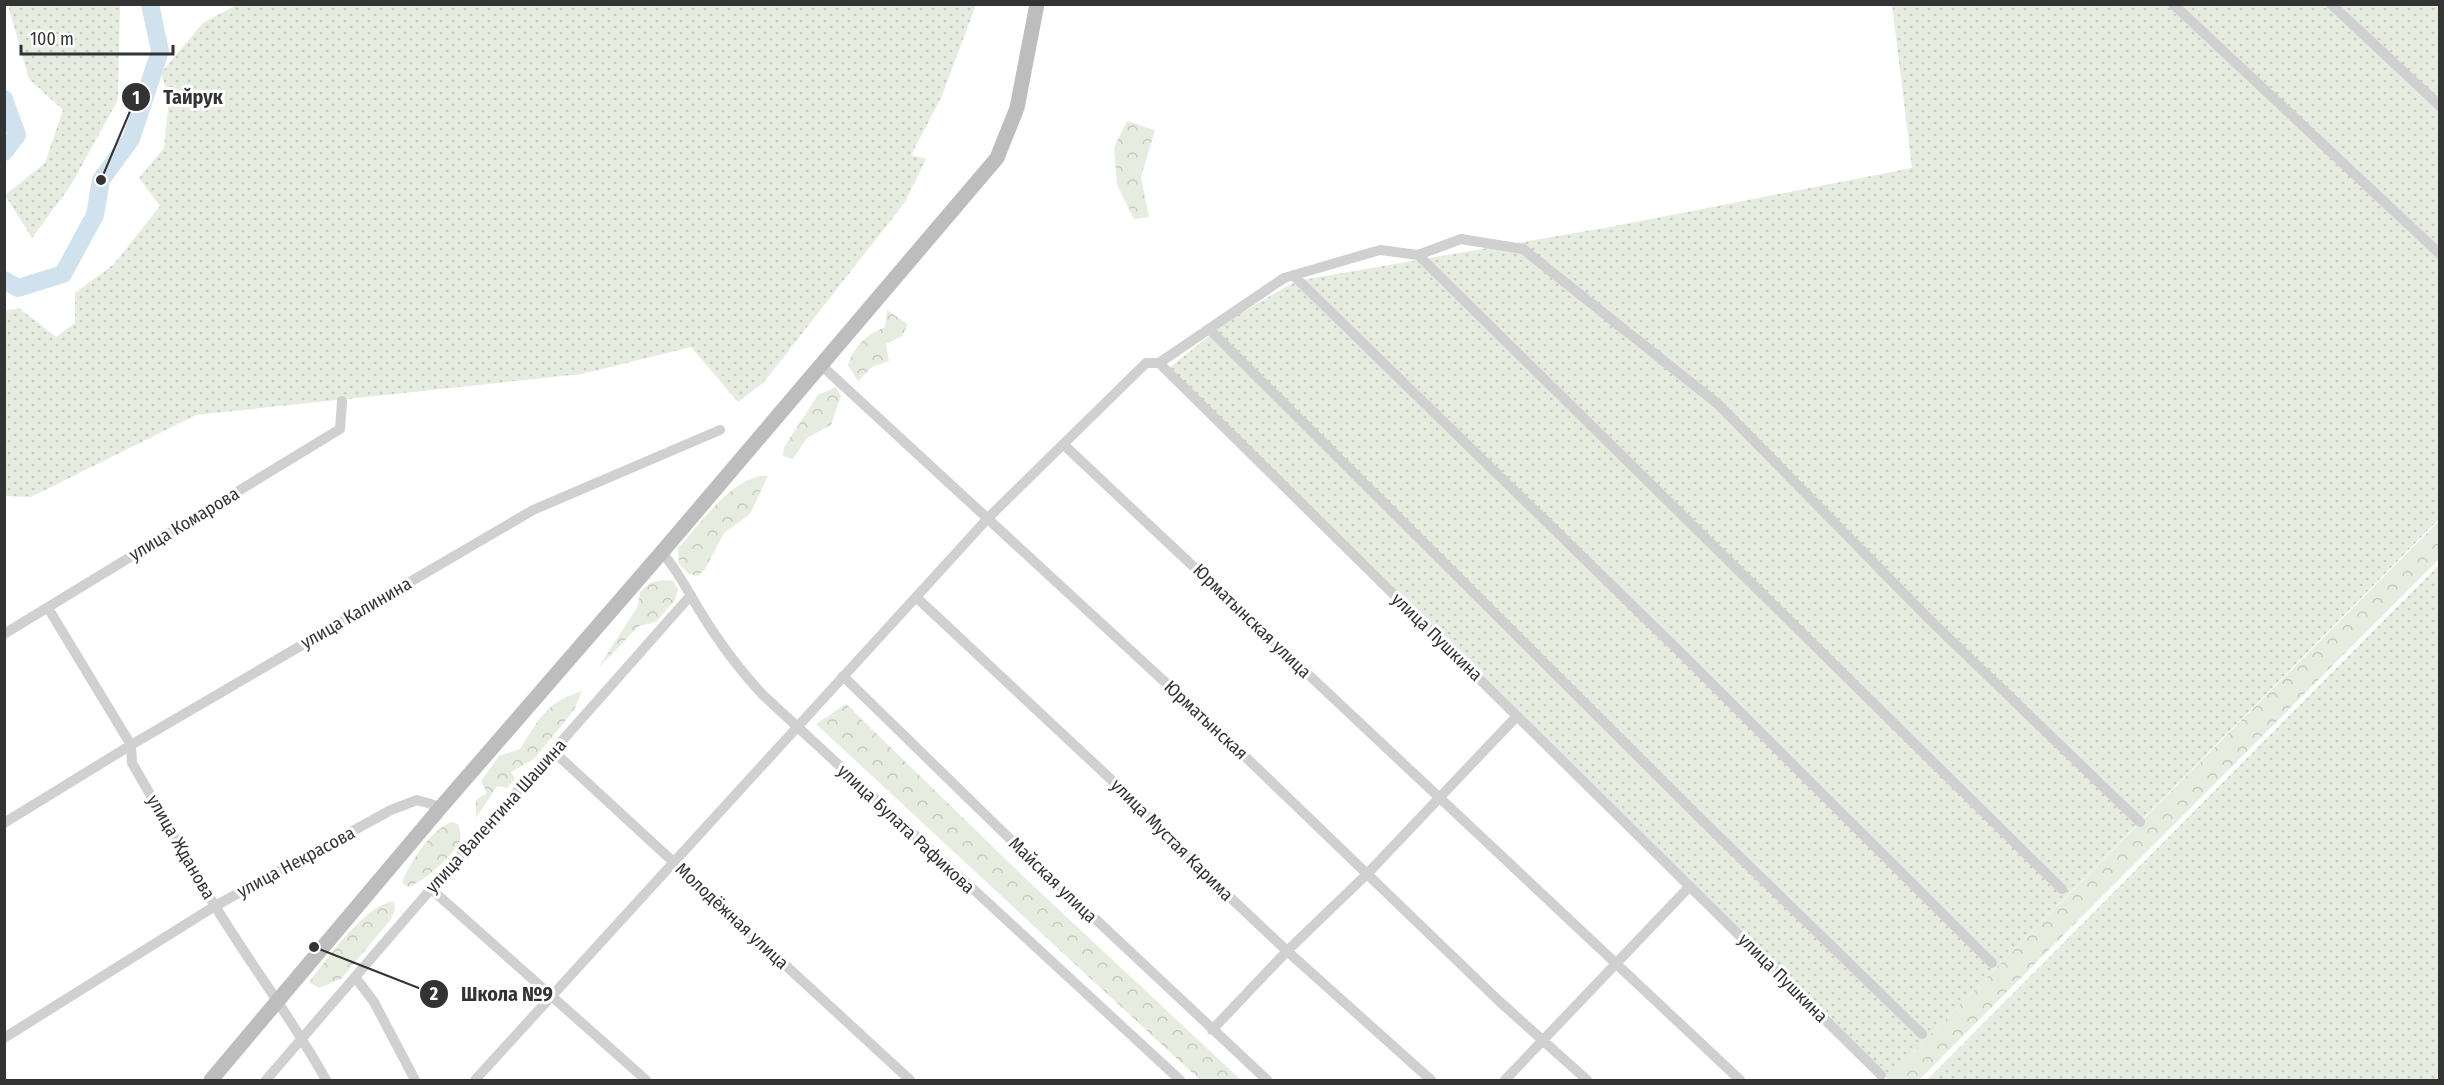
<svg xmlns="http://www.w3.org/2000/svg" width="2444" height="1085" font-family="'Fira Sans Condensed',sans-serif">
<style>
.grass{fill:url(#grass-dots)}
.forest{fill:url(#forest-crowns)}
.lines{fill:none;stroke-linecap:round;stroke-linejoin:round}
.river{stroke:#cfe2ee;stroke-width:18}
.street{stroke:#d0d0d0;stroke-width:10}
.secondary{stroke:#bdbdbd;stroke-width:15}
.labels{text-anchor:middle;stroke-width:6;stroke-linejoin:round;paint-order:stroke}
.street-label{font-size:18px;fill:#333;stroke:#fff}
.leader{fill:none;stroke:#333;stroke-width:2}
.callout-dot{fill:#333;stroke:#fff;stroke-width:2}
.mark-label{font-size:18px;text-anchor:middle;font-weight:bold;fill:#fff}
.callout-label{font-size:20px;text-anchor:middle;font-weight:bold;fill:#333;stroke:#fff;stroke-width:6;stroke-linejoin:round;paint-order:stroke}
</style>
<defs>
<pattern id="grass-dots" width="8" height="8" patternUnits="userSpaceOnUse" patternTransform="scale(1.5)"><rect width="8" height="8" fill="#e6ecdf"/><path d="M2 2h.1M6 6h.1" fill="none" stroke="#c6cbc0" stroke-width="1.8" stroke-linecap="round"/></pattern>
<pattern id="forest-crowns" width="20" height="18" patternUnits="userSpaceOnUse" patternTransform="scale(1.5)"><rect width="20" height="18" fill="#e6ecdf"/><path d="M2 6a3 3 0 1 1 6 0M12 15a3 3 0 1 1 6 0" fill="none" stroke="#c6cbc0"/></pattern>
</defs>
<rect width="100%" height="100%" fill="#fff"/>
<path class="grass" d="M8,5h112l-2,95 -47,85 -39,53 -27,-43 40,-32 18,-53 -34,-31z
M236,5h740l-35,93 -30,57 15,4 -21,43 -141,180 -26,20 -47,-55 -109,27 -386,41 -165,82 -26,-1 -1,-185 15,-3 37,29 19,-14v-30l39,-29 46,-58 -21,-28 25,-30 5,-49 -8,-26 42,-50z
M1892,5h547v514l-552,559 -722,-707 66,-52 65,-38 314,-54 302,-59z
M2439,565v515h-512z"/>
<path class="forest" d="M1127,121l28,9 -14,47 8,40 -15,2 -17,-34 -3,-38z
M887,310l21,14 -6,12 -16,8 3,17 -17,6 -14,14 -10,-16c5,-18 19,-31 37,-38z
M836,387l5,9 -10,29 -24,13 -14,21 -10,-3 1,-9 34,-52z
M760,476h8l-18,38 -26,19 -19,36 -7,7 -9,-2 -10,-10 -1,-16c23,-24 48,-64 82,-72z
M2439,521v38l-520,521h-34z
M663,580l10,1 5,9 -3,10 -19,22 -17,4 -41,42 40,-62 2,-14 10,-9z
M582,691l-8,19 -40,49 -23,13 4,7 -8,9 -10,-2 -21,32v-18l11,-7 -6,-12 18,-25 21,-7c20,-31 25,-46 62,-58z
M846,704l180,175 215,201h-41l-384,-356z
M451,822l7,2c2,6 4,13 1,19 -8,15 -36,38 -50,44l-7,-4c7,-20 29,-53 49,-61z
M393,901l2,8 -4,10 -50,60 -22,9 -10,-6c19,-24 54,-75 84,-81z"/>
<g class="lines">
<path class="river" d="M4,99l13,36 -13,17
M4,280l14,8 45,-14 32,-59 6,-35 30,-41 29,-88 -10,-47"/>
<path class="street" d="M2173,4l267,250
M2331,4l109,102
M1418,255l43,-16 62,10 195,155 212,216 210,202
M1293,275l385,375 314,313
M1209,329l496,494 217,211
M1159,363l125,-85 96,-28 38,5 644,634
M821,365l409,377 269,259 88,79
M1064,445l676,635
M662,552c12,15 20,28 29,44 20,35 44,69 72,99l417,385
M916,597l201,188 63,65 107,101 144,129
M48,608l83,137 1,18c28,48 54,96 83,143 36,59 78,114 111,174
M4,634l336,-205 2,-28
M843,676l166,162 258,242
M553,751l357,329
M4,823l127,-78 402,-235 187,-80
M431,889l215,191
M355,977l19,25 41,78
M1212,1030l75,-79 80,-77 150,-158
M4,1038l211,-132 176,-96 26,-10 24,7
M266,1080l165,-191 260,-294
M475,1080l514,-563 157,-154h13l722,712
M1505,1080l185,-194"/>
<path class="secondary" d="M211,1080l230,-273 221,-255 335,-394 20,-50 20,-104"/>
</g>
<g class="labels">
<g class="street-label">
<text transform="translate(184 524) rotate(-31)" y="6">улица Комарова</text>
<text transform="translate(356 613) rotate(-30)" y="6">улица Калинина</text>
<text transform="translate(1252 621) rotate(44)" y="6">Юрматынская улица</text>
<text transform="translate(1437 637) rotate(44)" y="6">улица Пушкина</text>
<text transform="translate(1206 720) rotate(43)" y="6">Юрматынская</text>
<text transform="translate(496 816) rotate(-48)" y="6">улица Валентина Шашина</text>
<text transform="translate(906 829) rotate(43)" y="6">улица Булата Рафикова</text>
<text transform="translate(1172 840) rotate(45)" y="6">улица Мустая Карима</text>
<text transform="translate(181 847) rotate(60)" y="6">улица Жданова</text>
<text transform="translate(296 862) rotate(-28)" y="6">улица Некрасова</text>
<text transform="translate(1053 880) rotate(44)" y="6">Майская улица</text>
<text transform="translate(732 916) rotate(43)" y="6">Молодёжная улица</text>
<text transform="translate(1783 978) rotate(45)" y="6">улица Пушкина</text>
</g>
</g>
<path class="leader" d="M101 180L136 97M314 947L434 994"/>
<g class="callout-dot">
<circle cx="101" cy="180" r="6"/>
<circle cx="314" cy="947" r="6"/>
<circle cx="136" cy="97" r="15"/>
<circle cx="434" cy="994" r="15"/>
</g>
<g class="mark-label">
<text x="136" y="104">1</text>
<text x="434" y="1000">2</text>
</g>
<g class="callout-label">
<text x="193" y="104">Тайрук</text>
<text x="507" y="1001">Школа №9</text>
</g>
<rect width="2444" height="1085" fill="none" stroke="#333333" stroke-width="12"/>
<path d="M21 45v9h152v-9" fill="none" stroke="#333333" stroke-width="3"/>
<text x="30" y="45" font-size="18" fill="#333333" stroke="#ffffff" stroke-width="4.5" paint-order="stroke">100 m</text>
</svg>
